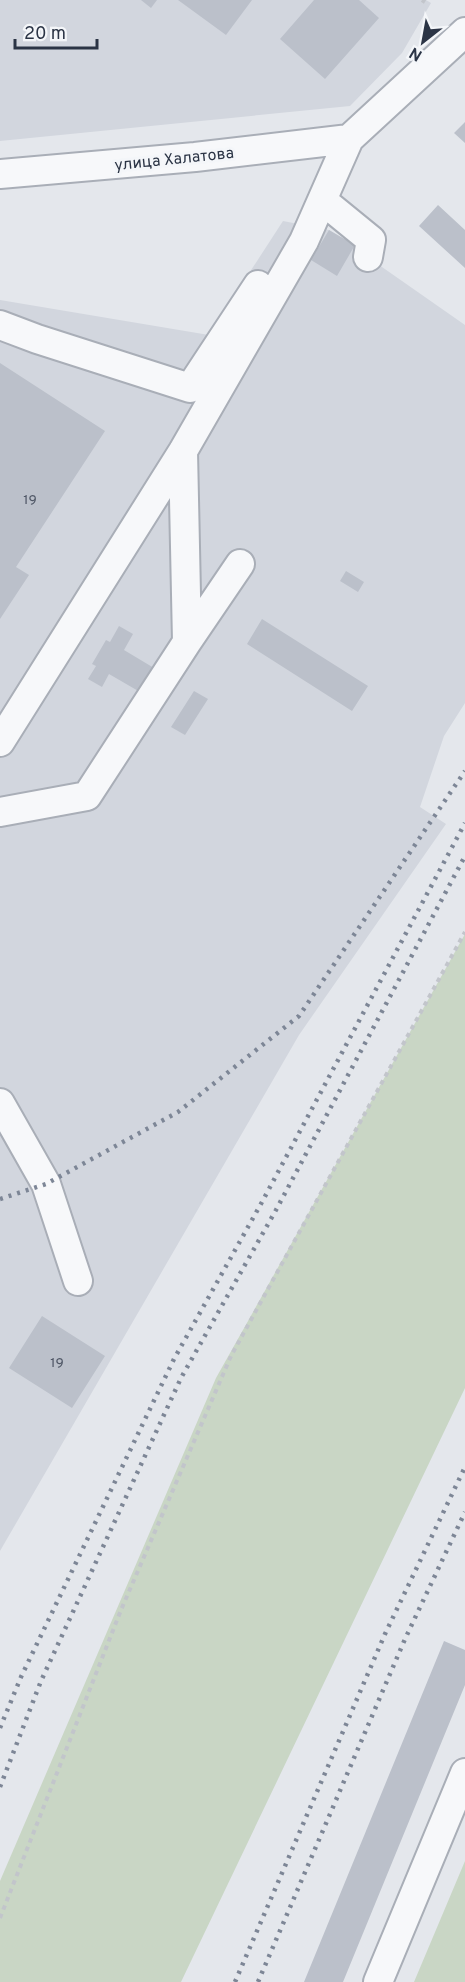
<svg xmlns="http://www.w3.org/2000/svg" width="465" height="1982" font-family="Overpass,sans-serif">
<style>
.built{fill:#d2d6de}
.green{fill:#c9d6c5}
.building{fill:#bbc0ca}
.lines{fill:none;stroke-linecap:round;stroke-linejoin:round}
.minor-casing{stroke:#a9aeb7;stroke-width:32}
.path{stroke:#c2c5cb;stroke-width:4;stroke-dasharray:4.5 4.5;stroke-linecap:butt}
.minor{stroke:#f7f8fa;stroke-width:28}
.rail{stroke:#7d8696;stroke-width:4.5;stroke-dasharray:3 6;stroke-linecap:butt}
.labels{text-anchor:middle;stroke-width:6;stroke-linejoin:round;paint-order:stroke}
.number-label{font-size:14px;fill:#4f5766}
.street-label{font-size:16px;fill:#2b3445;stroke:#f4f6f9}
</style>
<rect width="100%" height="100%" fill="#e4e7ec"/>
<path class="built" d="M0,0h426l5,3 -29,50 -52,53 -350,35z
M283,221l46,9 136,95v378l-21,33 -24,71 26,17 -147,211 -299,516v-1251l209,35z"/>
<path class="green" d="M465,934v454l-284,594h-181v-101l216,-503z
M465,1861v121h-51z"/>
<path class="building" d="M141,0h16l-6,8z
M178,0h74l-26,35z
M314,0h45l20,18 -54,61 -45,-40z
M465,122v21l-11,-10z
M438,205l27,25v38l-46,-42z
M329,230l26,15 -18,31 -26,-16z
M0,363l105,68 -89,136 13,8 -29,44z
M346,571l18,11 -6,10 -18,-11z
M262,619l106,67 -16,25 -105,-67z
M119,626l14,8 -9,16 30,18 -14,24 -31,-18 -7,13 -14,-8 8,-13 -4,-2 14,-24 4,2z
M194,691l14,8 -23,36 -14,-8z
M42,1316l63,40 -33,52 -63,-40z
M444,1641l21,9v35l-122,297h-39z"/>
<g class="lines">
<g class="minor-casing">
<path id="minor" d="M0,174l195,-17 154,-18
M322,200l49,40 -3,17
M0,325l37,14 153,49 68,-103
M187,642l53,-78
M0,742l183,-291 121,-210 45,-102 116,-107
M0,812l87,-16 100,-154 -4,-191
M0,1103l46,81 32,97
M378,1982l87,-209"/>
</g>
<path class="path" d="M422,0l3,2
M0,1918l121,-308 110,-254 234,-424"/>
<use href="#minor" class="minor"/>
<path class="rail" d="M0,1199l46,-15 132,-72 121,-96 166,-245
M0,1728l21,-51 153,-318 88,-157 203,-379
M0,1787l41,-106 140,-303 95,-168 189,-354
M235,1982l150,-348 80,-167
M258,1982l147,-343 60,-127"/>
</g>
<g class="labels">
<g class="number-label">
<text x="30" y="504">19</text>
<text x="57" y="1367">19</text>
</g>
<g class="street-label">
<text transform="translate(174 158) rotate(-6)" y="6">улица Халатова</text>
</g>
</g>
<g transform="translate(423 42) rotate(211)" stroke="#f4f6f9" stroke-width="4.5" paint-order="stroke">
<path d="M0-4.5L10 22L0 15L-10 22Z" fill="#2b3445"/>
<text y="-9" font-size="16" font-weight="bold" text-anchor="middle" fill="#2b3445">N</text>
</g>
<path d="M15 39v9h82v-9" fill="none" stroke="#2b3445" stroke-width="3"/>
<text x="24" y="39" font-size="18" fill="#2b3445" stroke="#f4f6f9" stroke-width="4.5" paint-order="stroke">20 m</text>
</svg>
